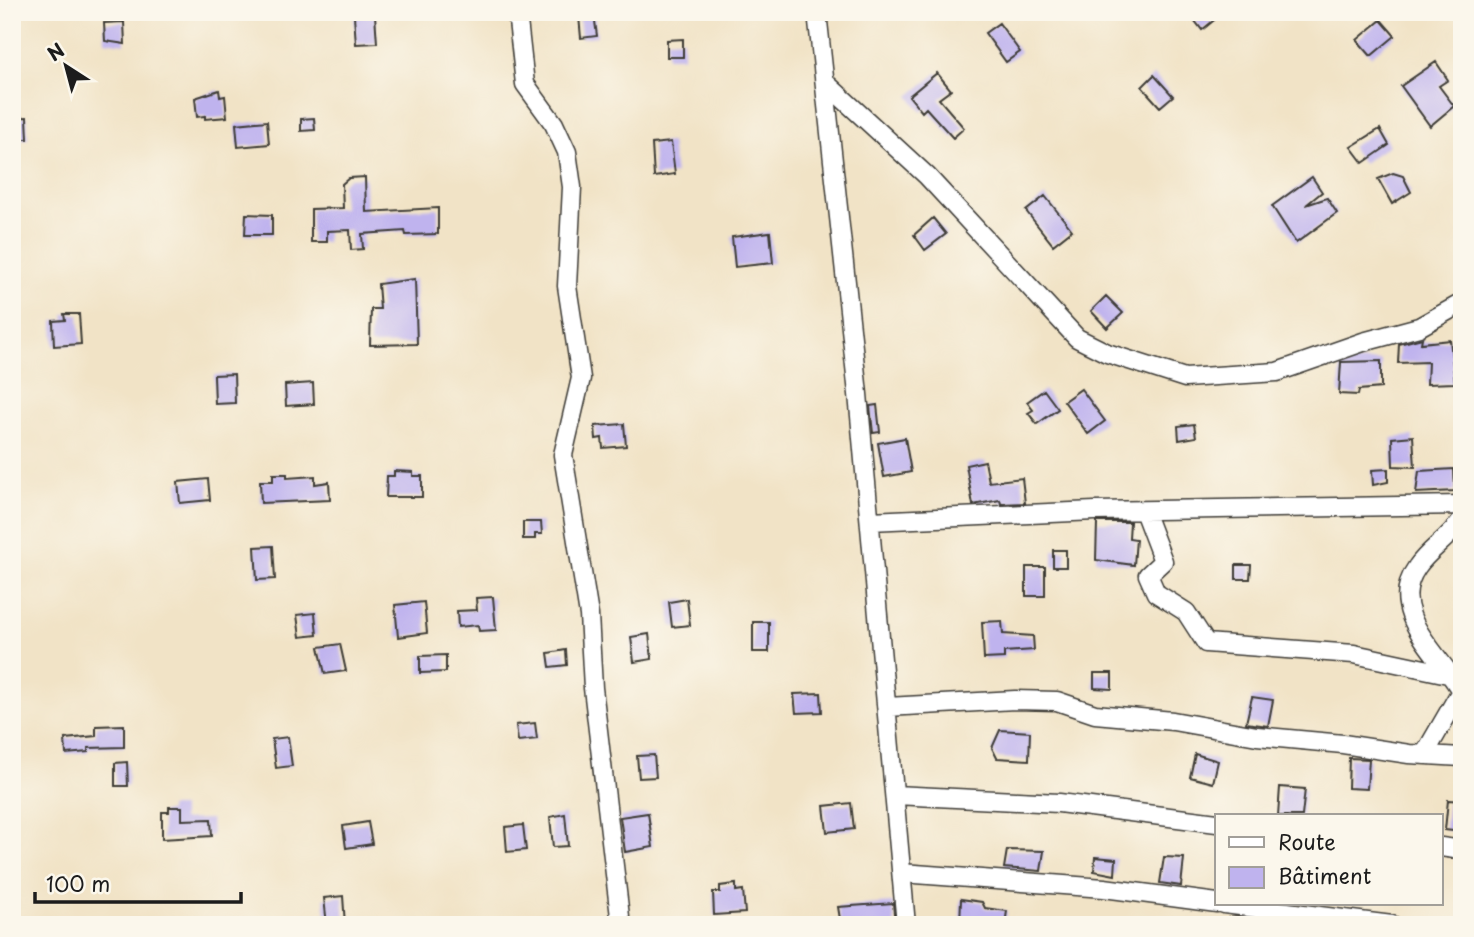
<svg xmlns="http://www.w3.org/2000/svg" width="1474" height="937" font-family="'Playpen Sans',sans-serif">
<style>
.building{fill:#bfb3ee}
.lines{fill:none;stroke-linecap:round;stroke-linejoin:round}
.minor-casing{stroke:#3c3a36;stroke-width:21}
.minor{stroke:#fff;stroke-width:18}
</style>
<rect width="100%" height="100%" fill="#fbf7ec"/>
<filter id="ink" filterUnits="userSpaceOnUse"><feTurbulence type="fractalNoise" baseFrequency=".0143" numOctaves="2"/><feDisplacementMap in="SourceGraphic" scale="14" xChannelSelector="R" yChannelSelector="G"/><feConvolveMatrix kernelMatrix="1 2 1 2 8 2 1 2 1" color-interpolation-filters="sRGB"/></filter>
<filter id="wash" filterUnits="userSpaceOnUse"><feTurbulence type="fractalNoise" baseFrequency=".00686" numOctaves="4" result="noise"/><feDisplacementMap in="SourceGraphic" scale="28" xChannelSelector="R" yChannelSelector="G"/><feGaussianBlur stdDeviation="1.57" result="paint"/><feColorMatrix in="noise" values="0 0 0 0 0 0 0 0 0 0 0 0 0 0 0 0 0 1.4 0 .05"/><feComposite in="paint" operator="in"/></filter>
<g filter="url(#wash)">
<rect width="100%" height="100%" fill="#f1e3c6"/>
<g id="blocks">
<path class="building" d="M1188,12h36l-22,18z
M594,14l3,22 -16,2 -2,-22z
M375,15l2,28 -21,1 -2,-28z
M1381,20l14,16 -24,20 -14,-16z
M124,22l1,22 -20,-3 -1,-18z
M999,23l21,29 -14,10 -21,-29z
M683,39v18h-16v-17z
M1436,62l12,18 -9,6 15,20 -24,20 -29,-40z
M937,73l14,17 -12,9 25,29 -11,10 -27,-30 -4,4 -13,-16z
M1154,75l19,21 -13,11 -18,-20z
M219,90l1,7 5,-1 2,21 -22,2v-3l-8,1 -2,-19z
M27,117l1,22h-16v-21z
M314,118l1,12 -14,1v-12z
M267,121l2,23 -31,3 -2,-23z
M1380,129l9,16 -26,18 -12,-16z
M671,142l4,32 -21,3 -2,-33z
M1393,173l10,3 8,16 -19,12 -14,-25z
M365,177l1,35 72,-4v26l-32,1 -1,-4 -43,3 1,15 -12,1 -1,-20 -23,1v11h-16v-33l32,-1 -1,-24 7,-6z
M1312,177l10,15 -16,13 21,-7 10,15 -41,30 -24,-37z
M1045,196l27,34 -19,15 -27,-34z
M246,214l26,1v20h-27z
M933,218l13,16 -21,16 -11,-15z
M770,232l3,31 -38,4 -3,-30z
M415,279l2,65 -47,1 1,-36h9l-2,-25z
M1106,296l17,17 -16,15 -16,-17z
M64,314h15l2,30 -27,2 -1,-25 12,-1z
M1422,338l-1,5 29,-3 5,43 -28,1 1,-22 -30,1 1,-19z
M1381,361v27l-22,2 -1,5 -19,-1 2,-32z
M234,374l1,29 -20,1 -1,-29z
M313,383l1,21 -28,2 -1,-21z
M1081,389l24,32 -17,13 -24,-33z
M1044,390l14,19 -21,15 -9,-11 5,-3 -6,-8z
M877,405l3,27 -7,1 -3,-27z
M624,424l2,22 -23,2 -1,-10 -6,1 -1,-13z
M1194,424l2,13 -17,3 -1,-14z
M1413,436l2,31 -22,-1 -1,-28z
M905,438l6,34 -27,5 -6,-34z
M985,461l4,21 33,-4 3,25 -24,1 -1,-4 -27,5 -7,-40z
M1388,469v13l-15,3 -1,-15z
M1454,469l1,22 -39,2 3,-22z
M394,471l19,1v4h9v21h-36l1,-21h7z
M273,474h14v4l28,-2v8l14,-2 1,18 -69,3 -1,-22h13z
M208,479l2,21 -30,3 -2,-21z
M523,522h18l1,12h-7v5h-12z
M1097,522h33l-1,16 7,1 -2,26 -38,-5z
M273,546l2,33 -18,1 -2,-33z
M1053,550h13v17h-13z
M1236,565h15l-1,14h-14z
M1026,567h19v29h-19z
M493,597l3,33 -17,1 -1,-6 -20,2 -1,-16 20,-1 -1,-12z
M687,599l3,26 -18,2 -3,-25z
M424,602l3,31 -29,4 -3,-32z
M315,613l2,22 -17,2 -3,-22z
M1002,621l1,13 30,2 1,14 -30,2v6l-20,1 -2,-37z
M753,622h16v30h-16z
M649,634l3,25 -18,3 -3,-25z
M340,644l6,27 -21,3 -6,-27z
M566,650l1,15 -17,2 -2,-14z
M446,655v17l-26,1v-17z
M1094,673h18v16l-18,-1z
M821,693l1,19 -26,1 -2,-19z
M1252,697l21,3 -5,26 -22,-3z
M535,723l2,16 -19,2 -2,-16z
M124,725v22l-36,1v4l-22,2 -1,-15 31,-3v-10z
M1000,730l30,2 -1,28 -32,-2 -5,-10z
M288,737l4,29 -16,2 -4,-29z
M1195,754l23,7 -5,22 -23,-6z
M654,755l2,22 -17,1 -2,-22z
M1349,758l20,1 -2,30 -19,-1z
M127,762l1,24h-13v-23z
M1280,787l25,2 -3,27h-24z
M1448,800l14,1v31l-17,-2z
M851,803l3,26 -27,3 -3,-26z
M169,807h13v13l29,-1 1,17 -50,3v-27h7z
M648,813l5,34 -28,5 -5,-35z
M565,814l3,32 -15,1 -3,-30z
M368,822l4,22 -26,4 -3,-22z
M523,825l3,25 -19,2 -2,-25z
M1007,850l37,1 -3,20 -37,-3z
M1095,857l21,2 -1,16 -21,-4z
M1164,857l20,1 -3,28 -21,-3z
M736,884v7l7,-1 2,23 -31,2 -1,-23h7v-6z
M343,896l2,29h-18l-3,-27z
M961,899l21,3 3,6 22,3 -2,14h-45z
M893,903l2,22h-54l-3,-18z"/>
</g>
</g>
<g filter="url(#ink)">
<use href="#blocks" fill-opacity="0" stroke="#3c3a36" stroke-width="2"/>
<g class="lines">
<g class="minor-casing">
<path id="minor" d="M517,12l8,72 29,40 13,28 5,35 -5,99 14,92 -18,77 26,160 4,73 28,237
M817,12l41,382 48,531
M827,84l100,92 150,162 30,15 78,25 92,-6 86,-30 56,-15 43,-24
M1144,511l19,50 -15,14 8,18 30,19 20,31 148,11 108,23
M870,521l225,-10 367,-6
M887,707l128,-7 42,1 38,13 78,7 84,15 86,8 66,10 53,3
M1424,755l37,-64c-21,-37 -76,-79 -44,-124 12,-18 33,-29 45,-48
M895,795l164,8 158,20
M1441,847l21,3
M902,873l202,15 113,15
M1224,904l168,21"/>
</g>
<use href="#minor" class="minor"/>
</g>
</g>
<rect width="1474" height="937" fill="none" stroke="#fbf7ec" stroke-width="42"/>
<rect x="1215" y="814" width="228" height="91" fill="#fbf7ec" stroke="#a29f99" stroke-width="2"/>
<rect x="1229" y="837" width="35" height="10" fill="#ffffff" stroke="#a29f99" stroke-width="2"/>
<text x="1278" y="850" font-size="21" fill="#1c1c1c">Route</text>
<rect x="1229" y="867" width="35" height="21" fill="#bfb3ee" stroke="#a29f99" stroke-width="2"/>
<text x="1278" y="884" font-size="21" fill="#1c1c1c">Bâtiment</text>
<g transform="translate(66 66) rotate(324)" stroke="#fbf7ec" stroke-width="5" paint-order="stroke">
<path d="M0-5L12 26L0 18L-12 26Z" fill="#1c1c1c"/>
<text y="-10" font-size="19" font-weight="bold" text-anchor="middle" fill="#1c1c1c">N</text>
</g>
<path d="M35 892v10h206v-10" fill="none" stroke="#1c1c1c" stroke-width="3.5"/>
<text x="46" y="892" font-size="21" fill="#1c1c1c" stroke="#fbf7ec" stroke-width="5" paint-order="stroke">100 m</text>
</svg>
